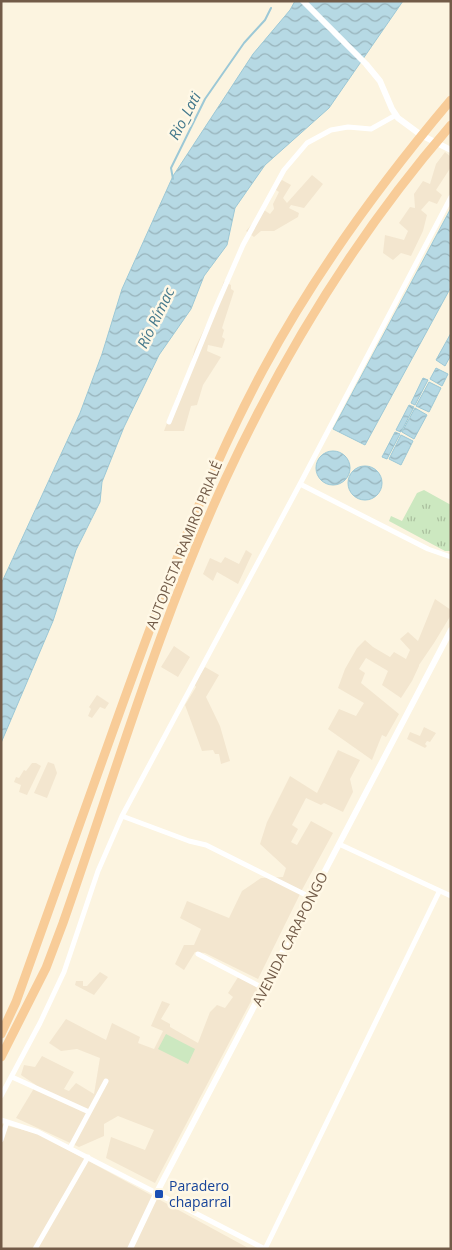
<svg xmlns="http://www.w3.org/2000/svg" width="452" height="1250" font-family="'Open Sans',sans-serif">
<style>
.residential{fill:#f3e6cf}
.grass{fill:url(#grass-tufts)}
.pitch{fill:#cce8c0}
.water{fill:url(#water-waves);stroke:#9cc8d6}
.lines{fill:none;stroke-linecap:round;stroke-linejoin:round}
.stream{stroke:#9cc8d6;stroke-width:2}
.minor{stroke:#fff;stroke-width:5}
.tertiary{stroke:#fff;stroke-width:6}
.trunk{stroke:#f8cc98;stroke-width:9}
.transit-dot{fill:#1a4fb4;stroke:#fff8e6;stroke-width:2}
.labels{text-anchor:middle;stroke-width:5;stroke-linejoin:round;paint-order:stroke}
.street-label{font-size:14px;fill:#725b48;stroke:#fff8e6}
.transit-label{font-size:14px;fill:#164399;stroke:#fff8e6;text-anchor:start}
.water-label{font-size:15px;font-style:italic;fill:#45798c;stroke:#fff8e6}
</style>
<defs>
<pattern id="grass-tufts" width="24" height="20" patternUnits="userSpaceOnUse" patternTransform="scale(1.25)"><rect width="24" height="20" fill="#cce8c0"/><path d="M3 7l-1-3M5 7V3M7 7l1-3M15 17l-1-3M17 17v-4M19 17l1-3" fill="none" stroke="#aabf9e"/></pattern>
<pattern id="water-waves" width="16" height="10" patternUnits="userSpaceOnUse" patternTransform="scale(1.25)"><rect width="16" height="10" fill="#b6d9e4"/><path d="M0 5q4-4 8 0t8 0" fill="none" stroke="#98b3bb"/></pattern>
</defs>
<rect width="100%" height="100%" fill="#fcf4e0"/>
<path class="residential" d="M445,152l6,5v10l-15,23 6,5 -5,9 -8,-3 -8,9 6,5 -4,16 -12,25 -10,-3 -8,7 -10,-7 2,-18 19,5 4,-9 -9,-8 11,-16 5,1 -1,-14 9,-13 7,3 6,-20z
M312,175l11,9 -19,24 -13,-3 -2,3 10,5 -1,4 -24,14h-13l-7,6 -8,-6 18,-21 6,4 4,-5 -1,-5 6,-12 -6,-4 9,-8 9,5 -8,13 4,5z
M224,281l7,4v4l3,2 -12,37 2,2 -2,7 3,2 -3,9 -14,-3 -1,6 14,6 -18,28 -6,20 -6,1 -7,25h-20l14,-38 7,-7 10,-38 18,-37z
M246,550l6,4 -14,30 -21,-12 -4,9 -10,-7 7,-16 11,5 4,-6 14,7z
M435,599l16,11v5l-17,28 -15,22v1l-7,15 -11,17 -19,-13 6,-14 -22,-13 -7,11 6,4 -4,10 38,31 -13,23 -4,-2 -10,25 -44,-31 11,-20 17,7 8,-13 -26,-15 7,-19 12,-21 8,-8 8,7 17,10 4,-5 12,7 4,-9 -10,-11 8,-7 10,9z
M174,646l16,11 -12,20 -17,-10z
M205,667l14,8 -13,22 14,29 10,35 -9,3 -2,-10h-4l-2,-4 -11,1 -17,-46 11,-18 -2,-3z
M97,695l12,8 -4,6 -5,-2 -8,11 -4,-2 3,-7 -2,-2z
M424,727l12,6 -6,9 -3,-1 -2,3 2,2 -2,2 -18,-9 3,-7 10,4z
M338,750l22,10 -10,19 3,13 -10,20 -19,-9 -3,2 -15,-7 -14,27 6,4 -7,13 6,3 14,-24 22,12 -30,55 -45,91 -53,-26 -10,-1 -11,18 -9,-6 9,-19h10l7,-16 -21,-11 7,-17 42,17 13,-27 19,-13 22,-1 3,-9 -26,-24 7,-22 23,-46 27,17z
M48,762l6,2 3,9 -10,25 -13,-5z
M32,763h4l5,3 -14,29 -8,-3 2,-7 -7,-3 2,-5 3,1 5,-8 2,1z
M100,972l8,5 -14,18 -19,-10 1,-4h7v5h4z
M240,974l19,12 -104,197 -49,-25 5,-21 34,13 9,-20 -36,-14 -14,8v12l-25,11 -63,-29 20,-33 -15,-10 3,-10 11,2 7,-11 32,16 -10,17 5,2 7,-8 18,11 6,-36 -23,-9 -16,2 -12,-8 17,-24 40,21 6,-17 28,14 -2,6 16,6 9,-18 -12,-5 11,-25 8,3 -9,15 9,5v3l28,16 12,-31 7,-7 8,3 8,-11 -5,-4z
M1,1124l38,10 211,115h-249z"/>
<path class="grass" d="M424,490l27,15v46h-6l-56,-30 2,-5 11,5 15,-28z"/>
<path class="pitch" d="M166,1034l29,15 -7,15 -30,-15z"/>
<path class="water" d="M295,1h108l-74,107 -64,57 -30,43 -8,37 -23,31 -13,33 -32,46 -35,72 -22,55 -2,20 -24,48 -23,71 -52,122v-159l79,-171 22,-59 20,-65 51,-113 80,-122 37,-44z
M451,208v79l-86,158 -32,-16z
M451,333v22l-6,11 -9,-6z
M436,368l12,6 -6,12 -12,-7z
M423,378l5,2 -13,25 -4,-2z
M429,382l12,6 -12,24 -13,-6z
M409,405l5,2 -13,25 -5,-2z
M415,408l12,7 -13,24 -12,-7z
M395,432l5,2 -13,25 -5,-2z
M401,435l12,6 -12,24 -12,-6z
M316 468a17 17 0 1 1 34 0a17 17 0 1 1-34 0Z
M348 483a17 17 0 1 1 34 0a17 17 0 1 1-34 0Z"/>
<g class="lines">
<path class="stream" d="M173,179l-2,-11 34,-69 39,-56 21,-23 6,-12"/>
<path class="minor" d="M169,422l47,-115 27,-62 41,-75 23,-27 24,-13 17,-3 23,2 25,-14
M300,484l128,65 23,8
M122,816l67,25 17,4 106,53
M339,844l112,52
M198,954l67,35
M12,1077l77,35
M1,1096l39,-73 24,-51 34,-101 24,-55 178,-332 151,-287
M1,1120l37,12 227,117
M1,1140l6,-18
M70,1148l36,-67
M35,1249l53,-92
M265,1249l174,-357"/>
<path class="tertiary" d="M303,1l63,63 14,17 12,28 6,9 23,17 30,15
M130,1249l27,-57 294,-562"/>
<path class="trunk" d="M1,1034l15,-32c31,-88 63,-175 94,-263 45,-126 90,-251 153,-369 52,-97 117,-186 188,-270
M1,1057l45,-89 17,-45c52,-148 96,-300 162,-443 59,-127 134,-249 226,-355"/>
</g>
<rect class="transit-dot" x="154" y="1189" width="10" height="10" rx="2.5"/>
<g class="labels">
<g class="street-label">
<text transform="translate(184 545) rotate(-68)" y="5">AUTOPISTA RAMIRO PRIALÉ</text>
<text transform="translate(290 939) rotate(-63)" y="5">AVENIDA CARAPONGO</text>
</g>
<g class="transit-label">
<text x="169" y="1191">Paradero<tspan x="169" dy="16">chaparral</tspan></text>
</g>
<g class="water-label">
<text transform="translate(185 116) rotate(-62)" y="5">Rio_Lati</text>
<text transform="translate(156 318) rotate(-64)" y="5">Río Rímac</text>
</g>
</g>
<rect width="452" height="1250" fill="none" stroke="#725b48" stroke-width="5"/>
</svg>
